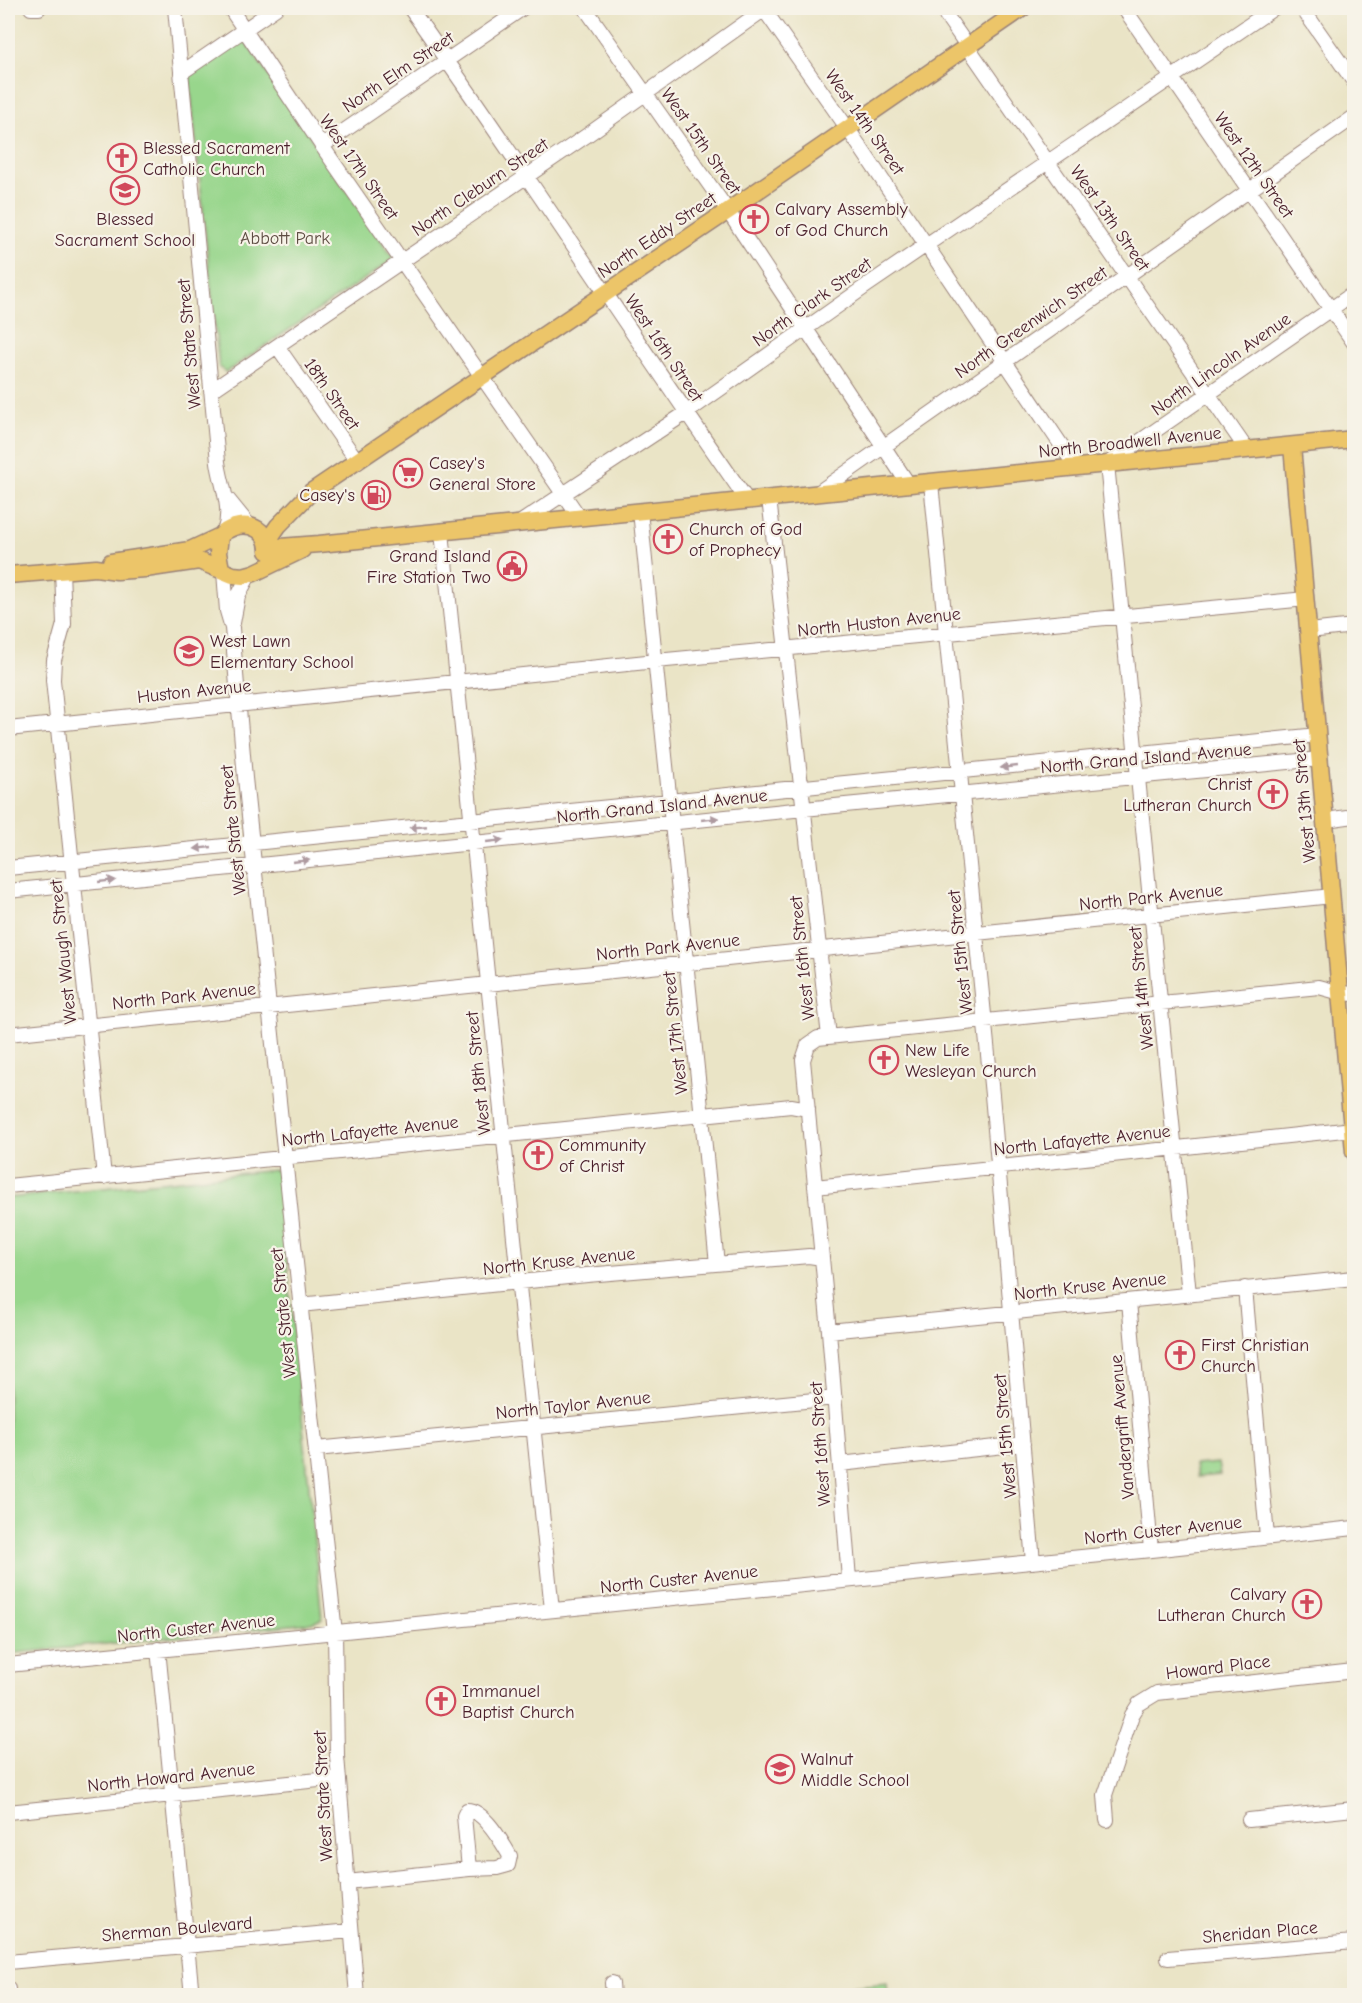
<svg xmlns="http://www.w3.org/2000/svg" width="1362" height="2003" font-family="'Comic Neue',sans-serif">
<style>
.green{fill:#98d68c;stroke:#717a5c;stroke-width:1.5}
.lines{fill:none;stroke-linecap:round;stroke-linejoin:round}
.minor-casing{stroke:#9a8278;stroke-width:16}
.major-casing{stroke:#9a8278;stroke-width:19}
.minor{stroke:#fff;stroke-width:14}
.major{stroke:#ecc569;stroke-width:16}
.oneway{fill:#ae9aa0}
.labels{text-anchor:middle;stroke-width:4.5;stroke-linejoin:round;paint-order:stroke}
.street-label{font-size:18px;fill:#4a1f2b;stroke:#f7f3e8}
.poi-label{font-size:18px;fill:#4a1f2b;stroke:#f7f3e8;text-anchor:start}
.park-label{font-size:18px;fill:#5e4d43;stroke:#f7f3e8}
</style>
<rect width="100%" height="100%" fill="#f7f3e8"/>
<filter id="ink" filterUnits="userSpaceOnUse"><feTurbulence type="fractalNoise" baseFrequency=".0167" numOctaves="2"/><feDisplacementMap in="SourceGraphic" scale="12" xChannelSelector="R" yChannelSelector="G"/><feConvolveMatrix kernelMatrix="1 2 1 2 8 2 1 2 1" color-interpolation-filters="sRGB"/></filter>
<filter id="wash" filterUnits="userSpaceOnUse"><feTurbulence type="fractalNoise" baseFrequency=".008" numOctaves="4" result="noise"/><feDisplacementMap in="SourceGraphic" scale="24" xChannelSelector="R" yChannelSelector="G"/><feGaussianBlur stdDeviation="1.35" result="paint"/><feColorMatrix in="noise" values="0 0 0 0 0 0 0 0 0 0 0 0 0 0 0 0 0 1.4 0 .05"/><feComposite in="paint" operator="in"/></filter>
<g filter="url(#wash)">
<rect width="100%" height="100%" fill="#eae4c6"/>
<path class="green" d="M243,38l151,221 -168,113 -7,-5 -30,-293z
M275,1170l3,2 44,447 -11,4 -303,31v-456z
M1218,1463l2,12 -23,2 -2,-12z
M887,1983l1,12h-124z"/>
</g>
<g filter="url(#ink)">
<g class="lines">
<g class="minor-casing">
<path id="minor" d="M31,8h8
M175,8l43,454c3,23 15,47 6,70
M230,8l92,138 258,372
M410,8c115,162 223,329 337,492
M585,8l143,203 181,274
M763,8l85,121 228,338
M941,8l306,442
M1124,8l230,335
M1302,8l52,74
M181,73l95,-65
M322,146l201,-138
M277,346l81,116
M211,391l375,-255 180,-128
M931,483l61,612 41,467
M816,494l538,-377
M226,497l22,27
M769,498l60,539
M640,511l77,753
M518,524l168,-111 180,-127 408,-278
M442,532l110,1078
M62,569l2,55 -10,36 -1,20 51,497
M224,572l3,39 5,17 13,150 90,855 2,123 20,240
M233,623l5,-27 11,-21
M1309,631l45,-5
M8,729l648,-68 650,-62
M1326,820l28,-4
M8,868l1310,-133
M8,891l796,-82 516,-50
M8,1034l1324,-138
M8,1186l783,-80 17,3
M815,1187l538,-58
M1245,1288l22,249
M1189,1294l-82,-830 247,-171
M1129,1301l22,249
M300,1305l287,-30 222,-19 13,2
M829,1331l525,-53
M316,1449l519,-51
M840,1464l183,-20
M849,1579l-20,-248 -26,-271 5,-15 10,-7 501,-51 22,6 13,1
M158,1649l34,347
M8,1665l1143,-115 203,-22
M467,1810c17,0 35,32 43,46l-2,9 -11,3 -28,1 -5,-53z
M8,1812l330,-34
M1107,1820l-2,-25 27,-80 7,-11 18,-11 197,-22
M1249,1820l105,-11
M347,1882l122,-13
M1168,1958l186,-16
M8,1962l343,-31
M612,1983l1,13
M8,1989v7"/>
</g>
<g class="major-casing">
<path id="major" d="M1292,446l62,706
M267,542l11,-16 33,-34 417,-281 295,-203
M268,545l12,2 39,-3 1035,-105
M111,562l79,-12 30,-14
M221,569l-3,-16 2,-17c17,-18 48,-13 48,15
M8,575l88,-7 21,3 28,-2 54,-8 34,14 10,1 11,-3 48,-23"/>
</g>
<use href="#minor" class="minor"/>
<use href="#major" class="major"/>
</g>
<defs><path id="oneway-solid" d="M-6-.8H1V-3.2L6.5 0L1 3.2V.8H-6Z" transform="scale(1.5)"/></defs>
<g class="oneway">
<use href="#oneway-solid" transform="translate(1009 767) rotate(174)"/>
<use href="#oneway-solid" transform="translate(710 819) rotate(-6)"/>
<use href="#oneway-solid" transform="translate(418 827) rotate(175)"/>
<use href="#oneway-solid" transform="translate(495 841) rotate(-6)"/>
<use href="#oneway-solid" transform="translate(203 848) rotate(174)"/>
<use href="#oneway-solid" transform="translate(301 861) rotate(-6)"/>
<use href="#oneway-solid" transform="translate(107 881) rotate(-6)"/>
</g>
</g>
<defs>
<g id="church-ring" transform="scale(1.5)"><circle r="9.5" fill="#f7f3e8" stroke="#d1495b" stroke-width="1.5"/><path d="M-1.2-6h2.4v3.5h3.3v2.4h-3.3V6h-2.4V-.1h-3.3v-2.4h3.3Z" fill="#d1495b"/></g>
<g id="school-ring" transform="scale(1.5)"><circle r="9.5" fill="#f7f3e8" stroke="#d1495b" stroke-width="1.5"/><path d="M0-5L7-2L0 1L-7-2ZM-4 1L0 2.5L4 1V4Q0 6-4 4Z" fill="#d1495b"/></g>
<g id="supermarket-ring" transform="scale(1.5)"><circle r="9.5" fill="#f7f3e8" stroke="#d1495b" stroke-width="1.5"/><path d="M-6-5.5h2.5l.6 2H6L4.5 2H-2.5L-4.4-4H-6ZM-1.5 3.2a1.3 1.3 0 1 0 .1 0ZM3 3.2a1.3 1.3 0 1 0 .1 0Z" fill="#d1495b"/></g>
<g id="fuel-ring" transform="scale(1.5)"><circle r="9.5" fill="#f7f3e8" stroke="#d1495b" stroke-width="1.5"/><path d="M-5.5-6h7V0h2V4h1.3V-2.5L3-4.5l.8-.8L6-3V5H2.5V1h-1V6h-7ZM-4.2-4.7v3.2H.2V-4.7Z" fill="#d1495b"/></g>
<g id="civic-ring" transform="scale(1.5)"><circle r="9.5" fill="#f7f3e8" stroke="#d1495b" stroke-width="1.5"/><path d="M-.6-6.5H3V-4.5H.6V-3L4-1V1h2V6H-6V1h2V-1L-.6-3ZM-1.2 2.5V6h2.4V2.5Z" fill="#d1495b"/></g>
</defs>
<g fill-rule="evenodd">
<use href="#church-ring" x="122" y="158"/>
<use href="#school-ring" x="125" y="190"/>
<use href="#church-ring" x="754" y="219"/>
<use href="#supermarket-ring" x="408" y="473"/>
<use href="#fuel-ring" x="376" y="495"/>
<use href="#church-ring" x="668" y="539"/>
<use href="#civic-ring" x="512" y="566"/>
<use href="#school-ring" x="189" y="651"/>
<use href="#church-ring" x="1273" y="794"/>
<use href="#church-ring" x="884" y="1060"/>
<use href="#church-ring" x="538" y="1155"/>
<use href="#church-ring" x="1180" y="1355"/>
<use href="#church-ring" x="1307" y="1604"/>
<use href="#church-ring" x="441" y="1701"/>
<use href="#school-ring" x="780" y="1769"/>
</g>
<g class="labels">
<g class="street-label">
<text transform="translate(398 72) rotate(-34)" y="6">North Elm Street</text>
<text transform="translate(865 122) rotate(55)" y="6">West 14th Street</text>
<text transform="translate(701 141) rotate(55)" y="6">West 15th Street</text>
<text transform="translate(1254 165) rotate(55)" y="6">West 12th Street</text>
<text transform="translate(359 167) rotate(55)" y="6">West 17th Street</text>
<text transform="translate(480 187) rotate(-34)" y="6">North Cleburn Street</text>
<text transform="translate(1110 218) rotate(55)" y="6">West 13th Street</text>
<text transform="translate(657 235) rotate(-34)" y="6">North Eddy Street</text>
<text transform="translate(812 302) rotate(-35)" y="6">North Clark Street</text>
<text transform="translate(1031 322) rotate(-35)" y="6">North Greenwich Street</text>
<text transform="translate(189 344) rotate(-95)" y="6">West State Street</text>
<text transform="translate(664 348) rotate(56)" y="6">West 16th Street</text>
<text transform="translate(1221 364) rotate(-35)" y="6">North Lincoln Avenue</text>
<text transform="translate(332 394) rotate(55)" y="6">18th Street</text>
<text transform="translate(1130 442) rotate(-6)" y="6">North Broadwell Avenue</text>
<text transform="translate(879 622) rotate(-6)" y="6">North Huston Avenue</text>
<text transform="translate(194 691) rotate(-6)" y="6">Huston Avenue</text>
<text transform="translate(1146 758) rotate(-5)" y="6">North Grand Island Avenue</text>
<text transform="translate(1304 801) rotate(-95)" y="6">West 13th Street</text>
<text transform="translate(662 806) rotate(-6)" y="6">North Grand Island Avenue</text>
<text transform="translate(233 830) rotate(-96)" y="6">West State Street</text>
<text transform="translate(1151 897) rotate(-6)" y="6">North Park Avenue</text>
<text transform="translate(668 947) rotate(-6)" y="6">North Park Avenue</text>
<text transform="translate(63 952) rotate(-96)" y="6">West Waugh Street</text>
<text transform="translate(960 952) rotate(-96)" y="6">West 15th Street</text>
<text transform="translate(802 958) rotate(-96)" y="6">West 16th Street</text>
<text transform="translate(1141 988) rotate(-96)" y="6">West 14th Street</text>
<text transform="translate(184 996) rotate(-6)" y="6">North Park Avenue</text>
<text transform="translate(675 1033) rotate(-96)" y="6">West 17th Street</text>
<text transform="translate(478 1073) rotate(-96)" y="6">West 18th Street</text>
<text transform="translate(370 1131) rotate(-6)" y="6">North Lafayette Avenue</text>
<text transform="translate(1082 1140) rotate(-6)" y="6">North Lafayette Avenue</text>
<text transform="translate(559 1261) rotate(-6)" y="6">North Kruse Avenue</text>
<text transform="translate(1090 1286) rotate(-6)" y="6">North Kruse Avenue</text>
<text transform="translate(283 1313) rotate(-96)" y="6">West State Street</text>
<text transform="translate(573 1405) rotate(-6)" y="6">North Taylor Avenue</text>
<text transform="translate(1122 1427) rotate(-95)" y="6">Vandergrift Avenue</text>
<text transform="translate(1005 1436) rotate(-95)" y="6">West 15th Street</text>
<text transform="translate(820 1444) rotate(-94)" y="6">West 16th Street</text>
<text transform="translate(1163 1530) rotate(-6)" y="6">North Custer Avenue</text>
<text transform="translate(679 1579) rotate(-6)" y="6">North Custer Avenue</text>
<text transform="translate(196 1628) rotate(-6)" y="6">North Custer Avenue</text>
<text transform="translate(1218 1667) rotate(-7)" y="6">Howard Place</text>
<text transform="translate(171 1777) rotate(-6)" y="6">North Howard Avenue</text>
<text transform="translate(323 1796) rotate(-93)" y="6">West State Street</text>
<text transform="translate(177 1929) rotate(-5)" y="6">Sherman Boulevard</text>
<text transform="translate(1260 1932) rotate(-5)" y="6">Sheridan Place</text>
</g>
<g class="poi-label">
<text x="143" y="154">Blessed Sacrament<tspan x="143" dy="21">Catholic Church</tspan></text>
<text x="775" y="215">Calvary Assembly<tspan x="775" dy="21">of God Church</tspan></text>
<text x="125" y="225" text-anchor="middle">Blessed<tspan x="125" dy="21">Sacrament School</tspan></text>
<text x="429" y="469">Casey's<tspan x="429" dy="21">General Store</tspan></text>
<text x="355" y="501" text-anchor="end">Casey's</text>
<text x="689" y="535">Church of God<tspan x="689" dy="21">of Prophecy</tspan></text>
<text x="491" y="562" text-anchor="end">Grand Island<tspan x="491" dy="21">Fire Station Two</tspan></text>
<text x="210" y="647">West Lawn<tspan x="210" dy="21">Elementary School</tspan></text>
<text x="1252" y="790" text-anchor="end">Christ<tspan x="1252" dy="21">Lutheran Church</tspan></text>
<text x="905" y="1056">New Life<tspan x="905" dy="21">Wesleyan Church</tspan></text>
<text x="559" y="1151">Community<tspan x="559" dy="21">of Christ</tspan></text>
<text x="1201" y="1351">First Christian<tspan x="1201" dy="21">Church</tspan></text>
<text x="1286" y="1600" text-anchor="end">Calvary<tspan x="1286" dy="21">Lutheran Church</tspan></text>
<text x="462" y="1697">Immanuel<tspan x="462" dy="21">Baptist Church</tspan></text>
<text x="801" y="1765">Walnut<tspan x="801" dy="21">Middle School</tspan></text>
</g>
<g class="park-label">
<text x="285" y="244">Abbott Park</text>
</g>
</g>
<rect width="1362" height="2003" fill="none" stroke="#f7f3e8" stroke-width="30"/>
</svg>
